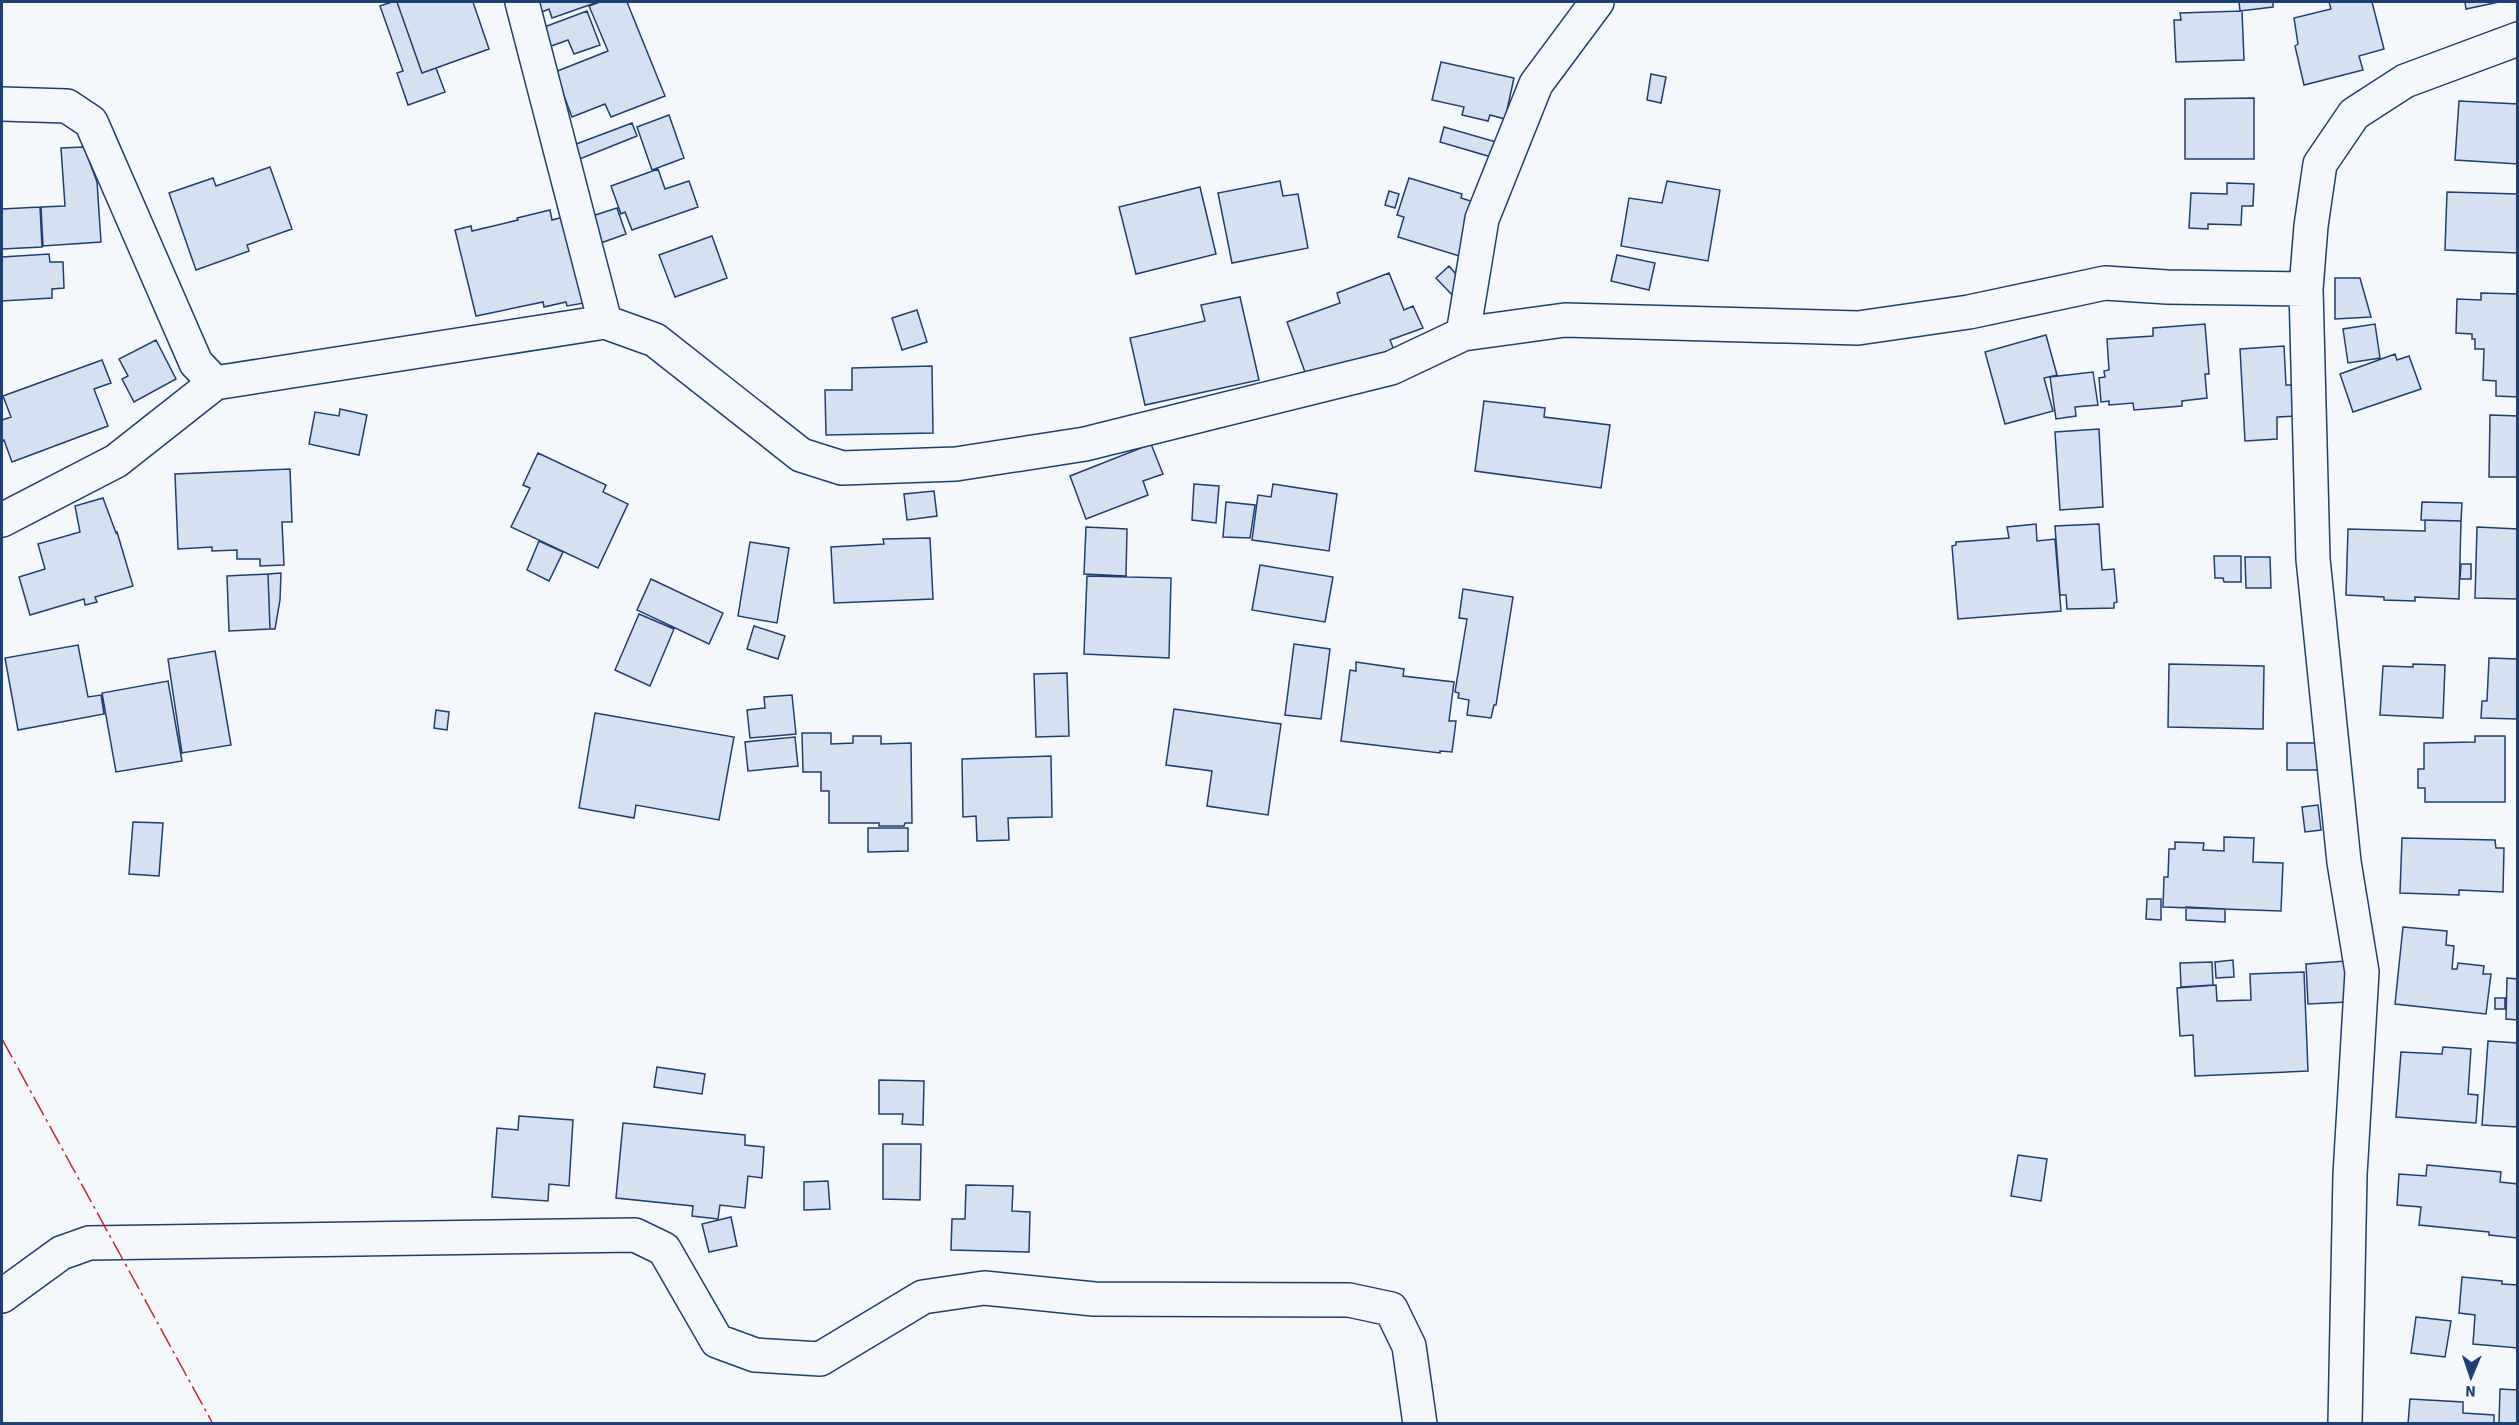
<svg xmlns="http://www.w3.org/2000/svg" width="2519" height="1425" font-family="'Source Sans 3',sans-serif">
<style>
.building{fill:#d5e0f0;stroke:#1d3f73;stroke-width:1.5}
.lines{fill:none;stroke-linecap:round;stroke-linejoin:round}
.minor-casing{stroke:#1d3f73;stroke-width:36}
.minor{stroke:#f4f7fb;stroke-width:33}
.power{stroke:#c62828;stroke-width:1.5;stroke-dasharray:21 4.5 3 4.5;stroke-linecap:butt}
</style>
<rect width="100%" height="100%" fill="#f4f7fb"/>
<path class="building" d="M392,2h5l25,71 14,-5 9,24 -37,13 -11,-32 6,-2 -23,-65z
M397,2h76l16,47 -67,24z
M538,2h60l-46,16 -3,-9 -7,3z
M600,2h27l38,94 -54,21 -6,-13 -33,13 -17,-45 53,-21 -19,-45z
M2239,2h34v5l-33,4z
M2329,2h43l12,47 -25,7 4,14 -59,15 -9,-39 3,-2 -4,-26 37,-9z
M2465,2h34l-33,7z
M587,11l13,34 -26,9 -6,-14 -22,8 -7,-19z
M2242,11l2,49 -68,2 -2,-42h7l-1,-7z
M1441,62l73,16 -9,41 -15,-4 -2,6 -26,-6 2,-8 -32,-7z
M1651,74l15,3 -5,26 -14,-3z
M2254,98v61h-69v-60z
M2459,101l59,3v60l-63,-4z
M669,115l15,43 -32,12 -15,-43z
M632,123l5,13 -60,24 -6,-14z
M1444,127l59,17 -5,15 -58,-17z
M84,147l13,35 4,60 -58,4 -2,-39 24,-1 -4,-58z
M270,167l22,62 -45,16 2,6 -53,19 -27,-77 44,-15 3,8z
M658,169l7,20 24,-8 9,26 -66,23 -7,-18 -4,2 -10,-28z
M1409,178l53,16 -1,4 16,5 -8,56 -71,-22 6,-20 -7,-2z
M1280,181l3,15 15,-2 10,54 -76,15 -14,-70z
M1667,181l53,9 -12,71 -87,-15 8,-48 33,5z
M2227,183l27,1 -1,22h-11l-1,19 -33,-1v5l-19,-1 2,-35 36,1z
M1200,187l16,67 -80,20 -17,-67z
M1389,191l10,3 -4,14 -10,-3z
M2447,192l71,2v59l-73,-3z
M40,207l2,40 -40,2v-40z
M617,208l9,26 -28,10 -9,-27z
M550,210l2,10 15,-4 23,86 -23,4 -1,-4 -22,5 -1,-5 -67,14 -21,-86 16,-4 1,5 46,-11 -1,-2z
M712,236l15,42 -52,19 -16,-42z
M49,254l1,8h13l1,26 -12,1v9l-50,3v-44z
M1617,255l38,8 -6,27 -38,-9z
M1449,266l17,20 -12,11 -18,-19z
M1389,273l15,37 9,-4 10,22 -33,12 4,10 -64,22 -24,3 -19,-53 53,-19 -3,-10z
M2335,278h25l11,39 -36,2z
M2481,293l37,1v103l-22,-1v-15l-13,-1 1,-31h-9v-10h-3v-5l-16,-1 1,-34 24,1z
M1240,297l19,83 -114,25 -15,-67 75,-17 -4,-16z
M917,310l10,32 -25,8 -10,-32z
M2205,324l4,50h-4l2,24 -25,3v5l-48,4 -1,-7 -24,2v-4l-8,1 -2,-24 6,-1 -1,-6 5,-1 -2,-31 46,-3v-8z
M2375,324l5,34 -32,5 -5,-34z
M2046,335l11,40 -13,3 9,33 -48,13 -20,-72z
M156,340l20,39 -42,23 -12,-23 6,-3 -9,-17z
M2284,346l2,39h9l1,31 -19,1v22l-32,2 -5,-92z
M2395,354l2,6 12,-4 12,33 -68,23 -13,-38z
M102,360l9,23 -17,6 14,37 -96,36 -8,-22 -2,1v-21l9,-3 -8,-21z
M932,366l1,67 -107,2 -1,-45h27v-22z
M2093,372l5,33 -23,2 1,9 -20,3 -6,-42z
M1484,401l61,7 -1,9 66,8 -9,63 -126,-17z
M340,409l27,6 -8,40 -50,-11 6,-32 24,4z
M2490,415l28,1v61h-29z
M2099,429l4,78 -43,3 -5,-78z
M1151,444l12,30 -20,7 5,14 -62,24 -16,-43z
M538,453l68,32 -3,7 25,12 -30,64 -87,-41 19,-39 -7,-3z
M290,469l2,53h-10l2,43 -24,1v-7h-23v-9l-25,1v-4l-34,2 -3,-75z
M1194,484l25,2 -3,37 -24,-3z
M1273,484l64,10 -8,57 -77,-11 6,-45 13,2z
M934,491l3,25 -30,4 -3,-26z
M103,498l13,35 1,-1 16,54 -38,11 2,5 -12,3 -1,-6 -54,16 -11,-38 26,-8 -7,-25 42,-12 -5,-26z
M1226,502l29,3 -5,33 -27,-1z
M2422,502l40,1 -1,18 -40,-1z
M2425,520l36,1 -2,78 -44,-2v4l-31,-1v-3l-38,-2 2,-66 77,2z
M2036,524l1,17 18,-2 6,72 -103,8 -6,-73 4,-1v-3l53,-4 -2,-11z
M2099,524l3,46 12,-1 3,33 -3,1v5l-47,1 -1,-14h-6l-5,-69z
M1086,527l41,2 -1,47 -42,-2z
M2477,527l41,2v70l-43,-1z
M930,538l3,61 -99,4 -3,-56 53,-3 -1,-5z
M539,541l24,11 -14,29 -22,-11z
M750,542l39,6 -12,75 -39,-7z
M2214,556h27v26h-17l-1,-4h-8z
M2245,557h25l1,31h-25z
M2461,564h10v15h-11z
M1260,565l73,12 -8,45 -73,-12z
M281,573l-1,27 -5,29h-5l-2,-55z
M268,574l2,55 -41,2 -2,-55z
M1087,576l84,2 -2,80 -85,-4z
M651,579l72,34 -14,31 -72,-34z
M1463,589l50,8 -17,108h-2l-3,13 -24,-3 2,-15 -11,-2 1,-5 -4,-1 12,-73 -8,-1z
M639,614l35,15 -24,57 -35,-16z
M754,626l31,10 -7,23 -31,-10z
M1294,644l36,5 -9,70 -36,-4z
M78,645l10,52 13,-2 3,19 -86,16 -13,-72z
M215,651l16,94 -49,8 -14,-94z
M2489,658l29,1v60l-37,-1 1,-17h5z
M1356,662l48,7 -1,7 51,6 -5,39h7l-4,31 -12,-1v2l-99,-12 9,-71 6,1z
M2169,664l95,2 -1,63 -95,-2z
M2413,664l32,1 -2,53 -63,-3 3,-49 30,1z
M1067,673l2,63 -33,1 -2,-63z
M168,681l14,80 -66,11 -14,-79z
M792,695l4,39 -46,4 -3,-28 18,-2 -1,-11z
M1174,709l107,15 -13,91 -61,-9 5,-35 -46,-6z
M436,710l13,2 -2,18 -13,-2z
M595,713l139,24 -15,83 -83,-15 -2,13 -55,-10z
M802,733h29v11l22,-1v-7h28v8l30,-1 1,80h-7l-1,3h-25v-3h-50v-32h-8v-19h-18z
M2475,736h30v66h-80v-14h-7v-19h6v-26l51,-1z
M795,737l3,29 -50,5 -3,-29z
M2287,743h35v27h-35z
M1051,756l1,61 -44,1 1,22 -32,1 -1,-25 -13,1 -1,-58z
M2318,805l3,25 -16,2 -3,-25z
M133,822l30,1 -4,53 -30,-2z
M868,828h40v23l-40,1z
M2224,837l30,1 -1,24 30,1 -2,48 -118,-4 1,-30h4l1,-28h6v-7l29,1 -1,7 21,1z
M2402,838l93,2 1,8h8l-1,44 -44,-2v5l-59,-2z
M2147,899h14v21l-15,-1z
M2186,907l39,2v13l-39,-2z
M2403,927l44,4 -1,14 8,1 -2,23h5l1,-6 26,3 -1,8h8l-5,40 -91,-10z
M2233,960l1,17 -18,1 -1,-16z
M2346,961l2,41 -40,2 -2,-40z
M2212,962l1,23 -32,2 -1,-24z
M2304,972l4,99 -113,5 -2,-41 -13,1 -3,-48 39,-3 1,16 34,-1 -1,-26z
M2507,978l11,1v41l-12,-1z
M2495,998h10v11h-10z
M2488,1041l30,2v84l-36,-2z
M2443,1047l28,2 -3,45 10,1 -2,28 -80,-6 5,-65 41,2z
M657,1067l48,7 -3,20 -48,-7z
M879,1080l45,1 -1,44 -21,-1 1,-10h-24z
M519,1116l54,4 -4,66 -20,-2 -1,17 -56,-4 5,-69 21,2z
M623,1123l122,12v10l19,2 -2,31 -14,-2 -3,32 -25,-3 -2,14 -26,-3 1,-10 -77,-8z
M883,1144h38l-1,56 -37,-1z
M2018,1155l29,4 -6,42 -30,-5z
M2427,1165l74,7 -1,10 18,2v54l-29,-3v-3l-70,-7 2,-18 -24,-2 2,-31 27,2z
M828,1181l2,28 -26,1v-28z
M966,1185l47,1 -1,25 18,1 -1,40 -78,-2 1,-31h13z
M731,1217l6,29 -28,6 -7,-28z
M2462,1277l40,4v3l16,1v63l-45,-4 2,-29 -16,-2z
M2416,1317l35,4 -6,36 -34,-4z
M2500,1389l18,1v34h-19z
M2410,1399l53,3v11l31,2v9h-86z"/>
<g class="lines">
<g class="minor-casing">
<path id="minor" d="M522,2l83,320
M2,104l65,2 24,16 105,241 19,20
M1463,334l19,-115 54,-135 61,-82
M2,520l114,-59 99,-78 390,-61 50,18 146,115 41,13 114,-4 129,-20 306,-76 72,-34 102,-14 293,8 111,-16 136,-29 62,4 139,2
M2,1296l59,-43 28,-10 546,-8 29,14 53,92 38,14 65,4 103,-62 61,-9 110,11 255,1 42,9 18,37 11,78
M2345,1424l5,-249 12,-203 -18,-110 -31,-303 -7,-270 5,-63 9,-62 34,-50 51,-33 113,-42"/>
</g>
<use href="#minor" class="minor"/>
<path class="power" d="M2,1039l211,385"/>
</g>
<rect width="2519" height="1425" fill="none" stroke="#1d3f73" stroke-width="6"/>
<g transform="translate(2471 1377) rotate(182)" stroke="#f4f7fb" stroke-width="4.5" paint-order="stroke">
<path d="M0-4.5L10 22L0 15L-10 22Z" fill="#1d3f73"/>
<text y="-9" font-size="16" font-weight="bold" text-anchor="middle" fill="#1d3f73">N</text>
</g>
</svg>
